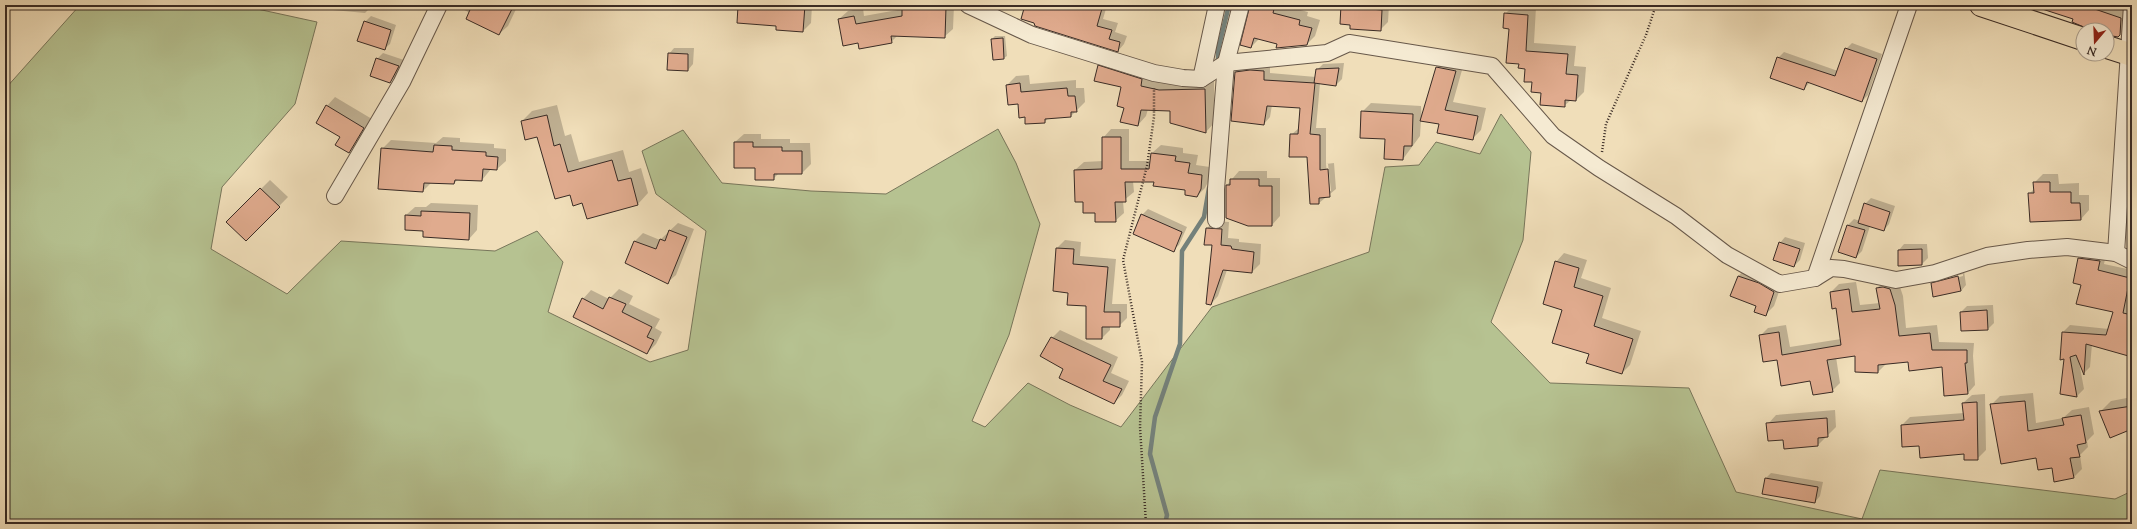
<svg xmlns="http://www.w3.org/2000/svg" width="2137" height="529" viewBox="0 0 2137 529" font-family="'Sorts Mill Goudy',serif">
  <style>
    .green { fill: #b6c291; stroke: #78765b }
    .shadow { fill: #0003; fill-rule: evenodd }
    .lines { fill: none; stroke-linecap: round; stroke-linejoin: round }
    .stream { stroke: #74817b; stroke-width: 4.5 }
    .building { fill: #e0ab8e; stroke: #392b25 }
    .minor-casing { stroke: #67584a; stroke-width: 18 }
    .highway-casing { stroke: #392b25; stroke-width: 24 }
    .path { stroke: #392b25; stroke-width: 2.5; stroke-dasharray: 1 2; stroke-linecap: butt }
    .minor { stroke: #f5ead2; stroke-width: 16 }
    .highway { stroke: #f0deb9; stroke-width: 22 }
  </style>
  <rect width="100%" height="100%" fill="#f0deb9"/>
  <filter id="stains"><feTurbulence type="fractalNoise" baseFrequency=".005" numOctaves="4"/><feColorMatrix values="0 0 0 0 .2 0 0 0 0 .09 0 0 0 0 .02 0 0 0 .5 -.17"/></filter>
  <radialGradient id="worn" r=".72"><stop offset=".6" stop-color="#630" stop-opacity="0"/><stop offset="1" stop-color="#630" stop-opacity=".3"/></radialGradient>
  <path class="green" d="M80 5H239L317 22 295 104 222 187 211 249 287 294 341 241 495 251 537 231 563 262 548 312 650 362 688 350 706 231 656 194 642 151 683 130 722 183 811 191 886 194 998 129 1016 163 1040 224 1009 335 972 421 985 427 1028 383 1070 405 1121 427 1212 307 1369 252 1385 167 1419 165 1436 142 1480 154 1501 114 1531 152 1523 240 1491 322 1550 383 1689 388 1736 492 1862 519 1880 470 2115 499 2132 491V524H5V89Z"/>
  <g class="shadow">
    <path d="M334 5H373L365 13 333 10Z"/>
    <path d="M458 5H518L508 26 499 34 470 13 457 6Z"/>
    <path d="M740 5H812L811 23 803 31 777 25 739 6Z"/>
    <path d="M903 5H954L953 29 944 37 898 35 891 42H859L839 19 848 11 863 8 864 16 903 9Z"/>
    <path d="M1026 5H1107L1103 19 1118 23 1115 32 1127 36 1124 44 1118 51Z"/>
    <path d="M1251 5H1282L1308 12 1307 16 1320 20 1315 36 1307 44H1278L1259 39 1251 47Z"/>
    <path d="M1342 5H1389L1388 22 1381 29Z"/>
    <path d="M2046 5H2113L2128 10 2125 28 2118 36 2107 34V30H2093Z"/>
    <path d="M1513 6 1536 7 1534 43 1576 46 1574 66 1586 67 1584 92 1576 100H1571L1564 106 1542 92 1533 82 1526 68 1520 63 1505 14Z"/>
    <path d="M371 16 396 25 390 44 384 49 365 22Z"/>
    <path d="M995 36H1005L1007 56 1004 58 992 39Z"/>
    <path d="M1852 43 1882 54 1868 95 1862 101 1810 82 1804 89 1778 58 1784 52 1838 71 1846 49Z"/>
    <path d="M674 48H694L693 64 688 70 669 54Z"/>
    <path d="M383 53 404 60 396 76 390 82 377 59Z"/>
    <path d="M1107 57 1168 82 1214 81V123L1206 132 1171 122 1170 110 1148 109 1146 116 1138 125 1125 107 1123 86 1099 66Z"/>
    <path d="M1445 58 1464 63 1453 102 1486 108 1481 130 1472 139 1440 123 1421 120 1420 136 1403 159 1362 112 1371 103 1421 106 1422 120 1437 67Z"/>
    <path d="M1344 63 1342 79 1336 85 1320 83 1316 128H1326V164L1334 163 1336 189 1319 203 1308 156 1291 135 1299 128 1301 107 1272 105 1270 117 1264 124 1236 72 1242 66 1270 65V73L1316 77 1317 70 1323 64ZM1326 164H1328L1331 191H1329Z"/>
    <path d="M1029 75 1030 84 1076 80V88H1084L1085 102 1071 116 1048 118 1045 122 1025 116 1007 85 1016 76Z"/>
    <path d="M335 97 372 119 357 144 349 152 327 106Z"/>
    <path d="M557 105 565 136 571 134 579 162 623 150 629 172 641 168 648 193 638 204 583 202 571 193 538 136 522 121 532 111Z"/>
    <path d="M1111 129H1129V161H1151L1152 153 1161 145 1183 148V153L1198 155 1196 165 1210 167 1209 180 1205 188 1197 196 1187 190 1155 181H1133L1134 192 1123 201 1124 213 1115 221 1096 212 1084 201H1076L1075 170 1084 162 1103 161V138Z"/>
    <path d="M744 134H761V139H790V143H810L811 164 802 173H779L773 179 756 167 735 142Z"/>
    <path d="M443 137 460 138V142L494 144V148L506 149V161L497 169H491L482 180 459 179 454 183H431L423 191 382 149 391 140 436 143Z"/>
    <path d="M1239 171H1267V178H1280V216L1272 225 1227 185Z"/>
    <path d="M2043 174H2058L2059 184 2079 183V195H2089V210L2081 219 2029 194 2035 188 2034 183Z"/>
    <path d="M270 180 288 197 246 240 228 222Z"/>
    <path d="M1871 198 1895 206 1889 224 1884 230 1870 226 1862 251 1856 257 1840 251 1848 225 1854 219 1860 221 1865 204Z"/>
    <path d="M431 203 478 205 477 230 469 239 424 230 406 215 415 207H426Z"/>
    <path d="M1148 209 1187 227 1179 245 1173 250 1142 215Z"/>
    <path d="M1215 221 1229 222 1228 238 1239 239V242L1261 244 1260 264 1252 272 1227 270 1218 296 1211 304 1213 245 1207 228Z"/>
    <path d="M678 223 694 229 676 275 668 282 626 263 635 241 643 233 660 240Z"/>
    <path d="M1785 237 1805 243 1800 260 1794 266 1780 243Z"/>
    <path d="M1065 240 1081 242 1080 256 1116 259 1112 304H1127V318L1119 326H1110V330L1102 338 1087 305 1069 292 1057 248Z"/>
    <path d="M1904 244H1927L1928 258 1922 264 1899 265V250Z"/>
    <path d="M2086 251 2106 254 2104 264 2132 270V292L2129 306 2132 307V356L2092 344 2090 367 2084 373 2079 362 2084 389 2077 396 2061 394 2065 358 2063 332 2070 325 2109 329 2114 312 2082 284 2079 258Z"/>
    <path d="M1564 253 1587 260 1581 278 1611 288 1602 318 1641 331 1630 365 1622 373 1590 353 1563 309 1556 262Z"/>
    <path d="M1747 268 1782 283 1774 306 1765 315 1738 276Z"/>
    <path d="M1964 271 1966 285 1961 291 1932 284 1938 278ZM1963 274V276L1937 283V281Z"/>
    <path d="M1885 281H1898L1903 296 1906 328 1937 325 1939 342 1974 343 1973 356 1975 385 1968 393 1943 366 1909 361 1886 364 1878 372 1856 355 1836 357 1840 383 1832 391 1778 359 1760 336 1768 328 1786 325 1790 347 1841 339 1837 307 1831 292 1839 284 1856 282 1860 305 1880 303 1877 288Z"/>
    <path d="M619 289 633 296 629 304 660 319 655 328 662 332 656 344 647 353 583 299 591 290 609 299Z"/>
    <path d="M1993 305 1994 323 1988 329 1961 312 1967 306Z"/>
    <path d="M1060 330 1118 357 1111 373 1129 381 1122 395 1114 403 1065 369 1052 338Z"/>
    <path d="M2033 393 2036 423 2063 418 2072 410 2089 407 2094 434 2087 441 2088 447 2080 455 2082 469 2074 477 2036 457 1991 405 2000 396Z"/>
    <path d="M1985 394 1986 450 1977 459 1965 453 1920 445 1902 425 1910 417 1964 413 1963 403 1972 395Z"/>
    <path d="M2132 397V428L2100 412 2111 401Z"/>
    <path d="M1835 410 1836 427 1818 445 1784 439 1768 424 1776 415Z"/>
    <path d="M1771 473 1823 482 1820 496 1815 502 1766 478Z"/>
  </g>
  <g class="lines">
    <g class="stream">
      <path d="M1218 63V50L1229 5"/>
      <path d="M1165 524 1167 515 1150 454 1155 417 1180 344 1182 251 1204 217 1209 188"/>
    </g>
  </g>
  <g class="building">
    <path d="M472 5H514L499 35 466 19Z"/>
    <path d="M743 5H805L803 32 776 30V26L737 23 738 6Z"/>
    <path d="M902 5 946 7 945 38 891 36 892 43 859 49 858 43 843 46 838 19 854 16 856 24 902 16Z"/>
    <path d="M1025 5H1103L1097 26 1112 30 1109 39 1120 42 1118 52 1035 26 1034 23 1021 19Z"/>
    <path d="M1250 5H1275L1273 13 1300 20 1299 25 1312 28 1307 45 1276 48 1277 44 1254 38 1251 48 1240 45Z"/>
    <path d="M1341 5H1370V9L1382 10 1381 31 1350 29V25L1340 24Z"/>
    <path d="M2037 5H2083L2121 18 2120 35 2118 37 2107 35V30H2091L2072 22 2073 19 2036 7Z"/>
    <path d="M1504 13 1528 15 1526 51 1568 54 1566 74 1578 75 1576 101 1565 100V107L1540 105 1541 93 1531 92 1532 82H1524L1525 69 1518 68 1519 64 1506 63 1509 29 1503 28Z"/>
    <path d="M364 21 391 30 385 50 357 41Z"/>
    <path d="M1003 38 1004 59 993 60 991 39Z"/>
    <path d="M1845 48 1877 59 1862 102 1807 82 1804 90 1770 78 1777 57 1835 76Z"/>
    <path d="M668 53 688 54V71L667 70Z"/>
    <path d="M376 58 399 66 390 83 370 76Z"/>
    <path d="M1098 65 1142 79 1141 86 1159 90 1205 89 1206 133 1170 123V111L1141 110 1138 126 1120 122 1124 108 1117 106 1121 87 1094 81Z"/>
    <path d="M1436 67 1456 71 1445 110 1478 116 1473 140 1437 133 1439 124 1420 121Z"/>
    <path d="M1339 68 1336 86 1314 83 1316 69Z"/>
    <path d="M1250 70 1264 71V80L1315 83 1310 134 1320 135V170L1328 169 1330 197 1319 198V204H1310L1307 157H1289L1290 134H1298L1300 108 1267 106 1264 125 1231 121 1235 72Z"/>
    <path d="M1020 83 1021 92 1067 88 1068 96H1075L1077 112H1071V117L1045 119V123L1025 124V117L1019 118 1018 104 1008 105 1006 85Z"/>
    <path d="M326 105 364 128 349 153 335 145 340 137 316 123Z"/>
    <path d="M1361 111 1413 114 1412 146H1404L1403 160 1384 159 1385 139 1360 138Z"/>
    <path d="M547 115 554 146 560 144 568 172 612 160 618 181 631 178 638 205 587 219 582 203 573 206 570 195 555 199 537 137 525 140 521 121Z"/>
    <path d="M1102 137H1121V169H1149L1151 153 1176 156 1175 161 1190 163 1188 173 1202 175 1201 189 1197 197 1185 195V190L1153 186 1154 182H1125L1126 202H1115L1116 222H1095V213H1083V202H1075L1074 170 1102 169Z"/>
    <path d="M734 142H753V147H782V151H802V174H774V180H755V168H734Z"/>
    <path d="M434 145 452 146V150L486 152V156L498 157 497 170 483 169 482 181 455 180 454 184 424 183 423 192 378 189 381 148 433 152Z"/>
    <path d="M1230 179H1259V186H1272V226H1248L1226 218V185H1230Z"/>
    <path d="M2033 182H2050V192H2071V203H2080L2081 220 2030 222 2028 193H2034Z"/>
    <path d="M260 188 280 207 246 241 226 222Z"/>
    <path d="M1864 203 1890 212 1884 231 1858 223Z"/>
    <path d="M421 211 470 213 469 240 423 237V231L405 230V215L421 216Z"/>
    <path d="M1141 214 1182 232 1174 252 1133 234Z"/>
    <path d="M1847 225 1865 230 1856 258 1838 252Z"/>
    <path d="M1206 228 1222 229 1221 245 1231 246 1232 249 1254 252 1252 273 1223 270 1211 305 1206 304 1212 245H1204Z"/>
    <path d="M669 230 687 237 668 284 625 263 634 241 656 249 660 239 665 241Z"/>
    <path d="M1779 242 1800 249 1794 267 1773 260Z"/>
    <path d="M1056 248 1074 249 1073 264 1108 267 1104 312H1120V327H1102V339H1086V306L1067 305 1068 293 1053 291Z"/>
    <path d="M1922 249V265L1898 266V250Z"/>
    <path d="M2078 258 2100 261 2098 270 2130 278 2123 313 2132 315V357L2086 344 2084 375 2076 355 2070 357 2077 397 2060 394 2064 359 2060 360 2062 332 2106 335 2113 312 2076 304 2081 285 2073 283Z"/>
    <path d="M1555 261 1579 268 1574 287 1603 296 1594 326 1633 339 1622 374 1586 363 1589 354 1552 343 1562 310 1543 304Z"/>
    <path d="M1738 276 1759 283 1774 292 1766 316 1754 312 1756 306 1730 296Z"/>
    <path d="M1958 276 1961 291 1933 297 1931 283Z"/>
    <path d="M1883 287 1890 289 1895 305 1899 336 1930 333 1932 350H1967V363H1965L1968 394 1944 396 1942 367 1909 371 1908 362 1878 365V373L1855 372V356L1827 360 1833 392 1813 395 1810 381 1781 386 1777 360 1763 362 1759 335 1779 332 1782 355 1841 345 1836 308 1832 309 1830 292 1849 289 1852 312 1880 309 1876 288Z"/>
    <path d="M609 297 626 304 622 312 652 327 647 337 654 340 647 354 573 317 582 298 603 309Z"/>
    <path d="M1987 310 1988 330 1961 331 1960 312Z"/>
    <path d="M1051 337 1111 365 1103 381 1122 389 1114 404 1059 378 1063 369 1040 356Z"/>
    <path d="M2025 401 2028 431 2064 425 2062 418 2081 415 2086 443 2077 445 2080 457 2070 458 2074 478 2054 482 2052 468 2038 470 2036 458 2001 464 1990 404Z"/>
    <path d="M1977 402 1978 460H1964V454L1920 458 1919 446 1902 447 1901 425 1964 420 1962 403Z"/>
    <path d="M2132 406V429L2110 438 2099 411Z"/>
    <path d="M1827 418 1828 437 1818 438V446L1784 449 1783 440 1768 441 1766 423Z"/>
    <path d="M1765 478 1818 487 1815 503 1762 494Z"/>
  </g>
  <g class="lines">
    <g class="minor-casing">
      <g id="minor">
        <path d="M968 5 1032 35 1154 73 1183 78 1201 79 1226 63 1327 53 1349 43 1492 66 1553 136 1599 168 1676 216 1727 255 1780 284 1815 278 1831 268 1844 269 1896 280 1935 273 1987 256 2028 250 2067 247 2116 253 2132 261"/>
        <path d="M1201 79 1217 5"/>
        <path d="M335 196 402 82 439 5"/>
        <path d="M1216 220V189L1226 63 1241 5"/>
        <path d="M2116 253 2132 5"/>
        <path d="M1815 278 1909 5"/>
      </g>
    </g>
    <g class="highway-casing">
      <g id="highway">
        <path d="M1981 5 2083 39"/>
        <path d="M2107 47 2132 55"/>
      </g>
    </g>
    <g class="path">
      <path d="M1602 152 1606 124 1646 35 1656 5"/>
      <path d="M1146 524 1140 427 1142 362 1123 260 1147 166 1154 117V88"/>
    </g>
    <use href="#minor" class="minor"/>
    <use href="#highway" class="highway"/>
  </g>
  <rect width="2137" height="529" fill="none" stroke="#f0deb9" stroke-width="20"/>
  <rect x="6" y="6" width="2125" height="517" fill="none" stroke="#392b25" stroke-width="2"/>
  <rect x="10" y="10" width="2117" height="509" fill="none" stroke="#392b25"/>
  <g transform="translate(2095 42) rotate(199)"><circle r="19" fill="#f5ead2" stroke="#aa9e8d"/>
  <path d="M0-3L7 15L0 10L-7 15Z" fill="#8f2418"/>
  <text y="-6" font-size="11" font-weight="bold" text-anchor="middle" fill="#392b25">N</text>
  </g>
  <rect width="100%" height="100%" filter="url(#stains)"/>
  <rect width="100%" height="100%" fill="url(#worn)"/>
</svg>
